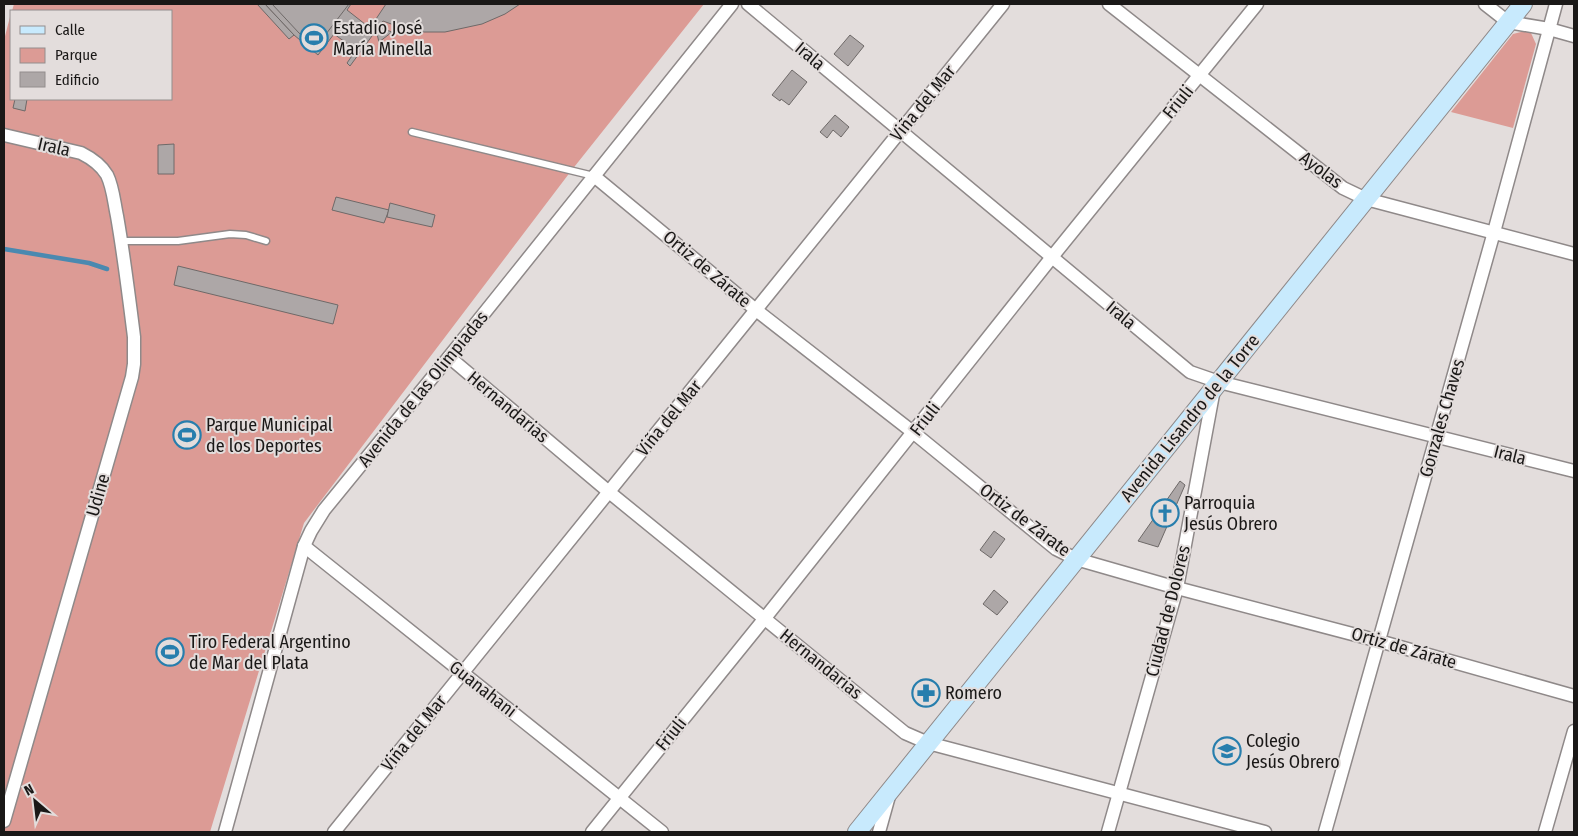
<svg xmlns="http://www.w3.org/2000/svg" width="1578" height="836" viewBox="0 0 1578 836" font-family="'Fira Sans Condensed',sans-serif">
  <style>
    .green { fill: #dc9b95 }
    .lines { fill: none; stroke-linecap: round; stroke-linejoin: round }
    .stream { stroke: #4a89b0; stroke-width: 4.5 }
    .building { fill: #ada7a7; stroke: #6e6968 }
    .lane-casing { stroke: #8f8989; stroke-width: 9 }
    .street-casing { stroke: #8f8989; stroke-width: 15 }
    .secondary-casing { stroke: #8f8989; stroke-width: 20 }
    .lane { stroke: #fff; stroke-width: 6 }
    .street { stroke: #fff; stroke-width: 12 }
    .secondary { stroke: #c8eafd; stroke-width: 18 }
    .labels { text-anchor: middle; stroke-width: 4; stroke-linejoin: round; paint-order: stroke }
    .poi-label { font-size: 18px; fill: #1a1817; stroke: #e3dddc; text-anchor: start }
    .street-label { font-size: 18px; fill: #1a1817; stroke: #e3dddc }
  </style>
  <rect width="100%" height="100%" fill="#e3dddc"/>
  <g class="green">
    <path d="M14 4H704L571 171 304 523 210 832H4V40L11 13V99H171V11H12Z"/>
    <path d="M1525 31 1531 33 1536 44 1513 128 1451 112 1513 34Z"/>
  </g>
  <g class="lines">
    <path class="stream" d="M4 249 89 263 107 269"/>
  </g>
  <g class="building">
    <path d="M257 4H265L294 35 289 39Z"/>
    <path d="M265 4H351L347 10 370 28 386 4H520L505 14 482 24 445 32H421L405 29 383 21 350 66 347 63 356 50 334 34 318 55 294 35Z"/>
    <path d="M272 4H349L316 47 299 33Z"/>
    <path d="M375 26 392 32 379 42Z"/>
    <path d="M850 35 864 46 848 66 834 54Z"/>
    <path d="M792 70 807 82 789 105 781 99 780 101 772 95Z"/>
    <path d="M15 99H27L25 111 13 108Z"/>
    <path d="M835 115 849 127 841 137 833 130 827 138 820 132Z"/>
    <path d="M174 144V174H158V145Z"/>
    <path d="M336 197 389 210 384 223 332 210Z"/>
    <path d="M390 203 435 215 432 227 387 217Z"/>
    <path d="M178 266 338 305 333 324 174 285Z"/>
    <path d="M1180 481 1185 485 1158 547 1138 541Z"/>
    <path d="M994 531 1005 539 991 558 980 550Z"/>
    <path d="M994 590 1008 602 997 615 983 604Z"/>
  </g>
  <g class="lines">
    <g class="lane-casing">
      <g id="lane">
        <path d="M412 132 594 176"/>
        <path d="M122 241H178L230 234 246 235 266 241"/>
      </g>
    </g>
    <g class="street-casing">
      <g id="street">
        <path d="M748 4 1190 372 1219 382 1574 471"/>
        <path d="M1109 4 1343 188 1366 199 1574 254"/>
        <path d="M1485 4 1508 22 1549 29 1574 36"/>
        <path d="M4 135 81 153C91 158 101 165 107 175 113 187 114 202 117 216 124 256 129 297 134 337V364L132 377 4 821"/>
        <path d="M594 176 756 310 914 433 1056 549 1076 559 1177 588 1379 641 1574 696"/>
        <path d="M449 357 609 492 905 733 928 743 1265 832"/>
        <path d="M304 546 662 832"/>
        <path d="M225 832 304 546 311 531 324 510 449 357 732 4"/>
        <path d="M334 832 1003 4"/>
        <path d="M592 832 765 618 1052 257 1257 4"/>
        <path d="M879 832 889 796"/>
        <path d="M1108 832 1177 588 1214 389"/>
        <path d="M1325 832 1494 232 1556 4"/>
        <path d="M1545 832 1574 731"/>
      </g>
    </g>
    <g class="secondary-casing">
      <path id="secondary" d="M857 832 1523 4"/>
    </g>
    <use href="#lane" class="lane"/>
    <use href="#street" class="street"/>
    <use href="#secondary" class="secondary"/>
  </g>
  <defs>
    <g id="stadium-ring" transform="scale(1.4375)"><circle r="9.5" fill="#e3dddc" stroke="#277ead" stroke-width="1.5"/><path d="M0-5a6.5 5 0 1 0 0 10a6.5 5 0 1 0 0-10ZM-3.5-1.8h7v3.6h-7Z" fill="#277ead"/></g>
    <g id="church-ring" transform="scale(1.4375)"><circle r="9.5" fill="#e3dddc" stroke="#277ead" stroke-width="1.5"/><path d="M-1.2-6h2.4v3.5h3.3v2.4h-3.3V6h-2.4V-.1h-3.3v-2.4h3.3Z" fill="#277ead"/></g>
    <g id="pharmacy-ring" transform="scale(1.4375)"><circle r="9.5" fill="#e3dddc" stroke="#277ead" stroke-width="1.5"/><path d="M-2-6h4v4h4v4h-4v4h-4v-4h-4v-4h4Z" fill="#277ead"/></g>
    <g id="school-ring" transform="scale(1.4375)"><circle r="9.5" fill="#e3dddc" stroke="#277ead" stroke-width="1.5"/><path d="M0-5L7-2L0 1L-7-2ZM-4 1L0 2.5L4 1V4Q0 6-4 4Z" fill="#277ead"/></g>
  </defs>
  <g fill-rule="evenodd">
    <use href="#stadium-ring" x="314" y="38"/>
    <use href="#stadium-ring" x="187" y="435"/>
    <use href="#church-ring" x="1165" y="513"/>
    <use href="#stadium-ring" x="170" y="652"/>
    <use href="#pharmacy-ring" x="926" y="693"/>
    <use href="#school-ring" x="1227" y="751"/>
  </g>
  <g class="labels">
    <g class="poi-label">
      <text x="333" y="34">Estadio José<tspan x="333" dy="21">María Minella</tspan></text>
      <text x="206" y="431">Parque Municipal<tspan x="206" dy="21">de los Deportes</tspan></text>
      <text x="1184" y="509">Parroquia<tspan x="1184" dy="21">Jesús Obrero</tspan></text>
      <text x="189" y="648">Tiro Federal Argentino<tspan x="189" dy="21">de Mar del Plata</tspan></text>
      <text x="945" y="699">Romero</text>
      <text x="1246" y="747">Colegio<tspan x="1246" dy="21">Jesús Obrero</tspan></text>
    </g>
    <g class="street-label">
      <text transform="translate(810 56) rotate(40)" y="6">Irala</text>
      <text transform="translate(1178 102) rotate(-51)" y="6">Friuli</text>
      <text transform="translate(923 103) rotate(-51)" y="6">Viña del Mar</text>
      <text transform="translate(54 147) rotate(13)" y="6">Irala</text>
      <text transform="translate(1321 170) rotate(37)" y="6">Ayolas</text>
      <text transform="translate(707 269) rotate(40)" y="6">Ortiz de Zárate</text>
      <text transform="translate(1121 315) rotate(40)" y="6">Irala</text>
      <text transform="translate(423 389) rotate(-51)" y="6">Avenida de las Olimpiadas</text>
      <text transform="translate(508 407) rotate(40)" y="6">Hernandarias</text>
      <text transform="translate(669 418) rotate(-51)" y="6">Viña del Mar</text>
      <text transform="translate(1190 418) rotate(-51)" y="6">Avenida Lisandro de la Torre</text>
      <text transform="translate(1442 418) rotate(-74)" y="6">Gonzales Chaves</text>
      <text transform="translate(925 419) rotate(-52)" y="6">Friuli</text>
      <text transform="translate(1510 455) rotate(14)" y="6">Irala</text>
      <text transform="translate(98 495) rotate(-74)" y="6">Udine</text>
      <text transform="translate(1025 520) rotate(37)" y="6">Ortiz de Zárate</text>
      <text transform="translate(1168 611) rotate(-76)" y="6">Ciudad de Dolores</text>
      <text transform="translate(1404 648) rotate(16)" y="6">Ortiz de Zárate</text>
      <text transform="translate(821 664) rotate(39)" y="6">Hernandarias</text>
      <text transform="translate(483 689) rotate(38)" y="6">Guanahani</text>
      <text transform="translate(414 733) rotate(-51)" y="6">Viña del Mar</text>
      <text transform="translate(671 734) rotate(-51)" y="6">Friuli</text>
    </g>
  </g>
  <rect width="1578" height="836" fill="none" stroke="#1a1817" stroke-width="10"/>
  <rect x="10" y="10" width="162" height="90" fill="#e3dddc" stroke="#938e8d"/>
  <rect x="20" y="26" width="25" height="8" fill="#c8eafd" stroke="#938e8d"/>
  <text x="55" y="35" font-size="15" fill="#1a1817">Calle</text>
  <rect x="20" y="48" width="25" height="15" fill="#dc9b95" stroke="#938e8d"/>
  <text x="55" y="60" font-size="15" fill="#1a1817">Parque</text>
  <rect x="20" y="72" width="25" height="15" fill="#ada7a7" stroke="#938e8d"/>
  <text x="55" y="85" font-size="15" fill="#1a1817">Edificio</text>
  <g transform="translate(35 801) rotate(332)" stroke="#e3dddc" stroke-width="4" paint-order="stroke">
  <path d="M0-4L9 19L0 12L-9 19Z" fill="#1a1817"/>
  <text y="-8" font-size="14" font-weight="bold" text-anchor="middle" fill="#1a1817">N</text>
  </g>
</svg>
